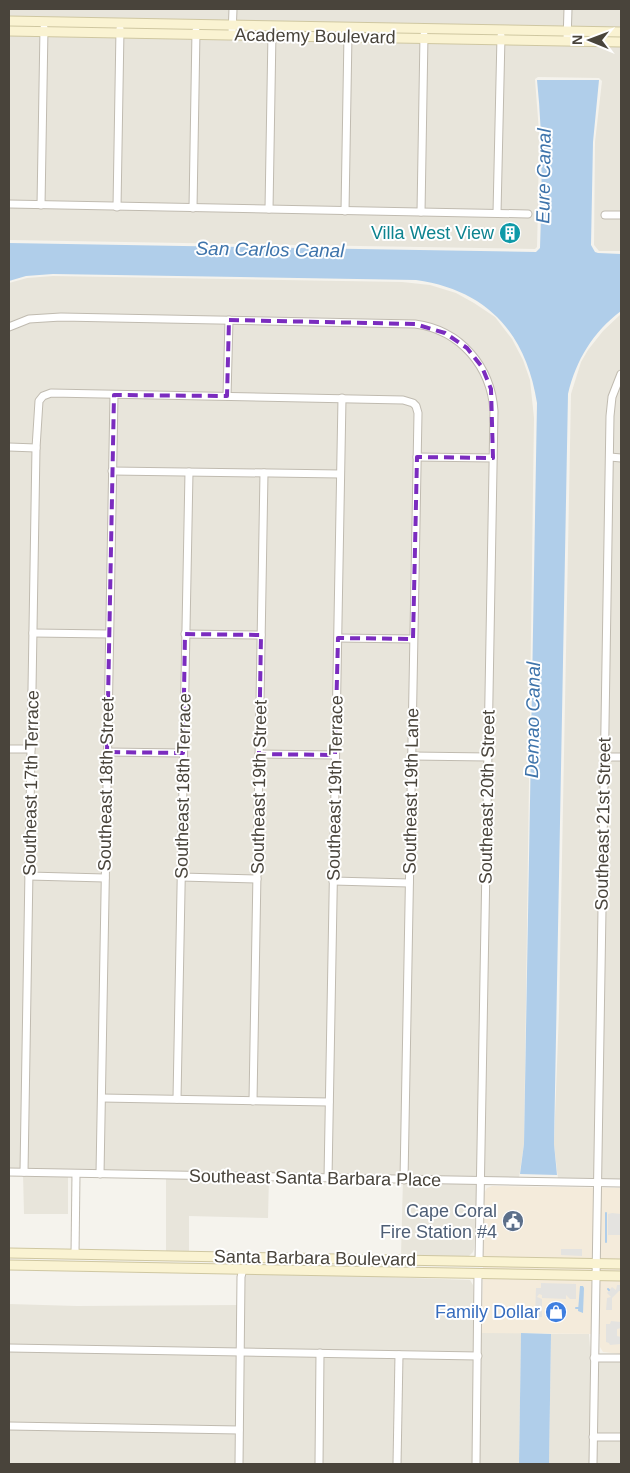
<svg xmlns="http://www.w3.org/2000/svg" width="630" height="1473" viewBox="0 0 630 1473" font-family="Helvetica,sans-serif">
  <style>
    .residential { fill: #e8e5db }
    .commercial { fill: #f4ebdb }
    .parking { fill: #e4e3e0 }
    .water { fill: #b0ceea }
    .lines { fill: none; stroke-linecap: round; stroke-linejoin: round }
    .stream { stroke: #b0ceea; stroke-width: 2 }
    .street-casing { stroke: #c0bbb0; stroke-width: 9 }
    .secondary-casing { stroke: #cfc7a1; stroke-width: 11 }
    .street { stroke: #fff; stroke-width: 7 }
    .secondary { stroke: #faf3d2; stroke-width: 9 }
    .marked { fill: none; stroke: #7b2cbf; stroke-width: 4; stroke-dasharray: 10 6; stroke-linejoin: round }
    .labels { text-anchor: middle; stroke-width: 4; stroke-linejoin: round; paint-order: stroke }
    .street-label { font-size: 18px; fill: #49443b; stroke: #fff }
    .culture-label { font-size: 18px; fill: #0d838f; stroke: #fff; text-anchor: end }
    .service-label { font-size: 18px; fill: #4e5e75; stroke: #fff; text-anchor: end }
    .shop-label { font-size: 18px; fill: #366cbe; stroke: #fff; text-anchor: end }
    .water-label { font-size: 19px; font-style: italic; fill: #3e74ab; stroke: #fff }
  </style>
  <rect width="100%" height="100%" fill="#f5f3ed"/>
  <g class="residential">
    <path d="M9 9H621V29L9 18Z"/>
    <path d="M9 24 621 35V39L9 28Z"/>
    <path d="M9 34 621 45V251H599L594 245 595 142 602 81 599 78 538 77 535 79 539 132 538 208 537 247 535 249 9 240Z"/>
    <path d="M53 276 402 282 430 285 456 293 474 303 495 317 512 339 523 360 530 380 534 418 524 1144 519 1178H478L474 1249 473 1252 469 1256H401L403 1178 269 1176 268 1218 189 1216V1252H166V1173H68V1214H24L23 1173 9 1172V283L27 278Z"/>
    <path d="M621 314V1181L558 1179 554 1144 559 1011 571 394 581 362 588 350 603 331Z"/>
    <path d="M240 1272 470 1280 473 1285 475 1332 521 1333 519 1464H9V1304L77 1306 237 1305Z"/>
    <path d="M551 1334H589L591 1361H621V1464H549Z"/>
  </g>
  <path class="commercial" d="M492 1186 621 1188V1354L603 1352 600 1347V1334L482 1333 484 1193 487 1188Z"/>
  <g class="parking">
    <path d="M612 1213 621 1214V1235H608V1214Z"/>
    <path d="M561 1249H582V1256L561 1255Z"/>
    <path d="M541 1283 576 1284V1299H570L566 1295V1299L542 1298V1295L539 1294 537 1297 542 1299V1317H535L536 1288H541Z"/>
    <path d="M617 1285H621V1291H619L612 1298V1310H606L607 1298 611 1297 607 1293 612 1287 616 1290Z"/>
    <path d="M611 1321 621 1322V1328L617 1329V1336L621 1337V1344L610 1345 609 1343 606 1342V1324H610Z"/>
  </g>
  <g class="water">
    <path d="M537 80H599L593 142 591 245 595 252 598 253 621 254V311C593 332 576 360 568 394L554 1144 557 1175 520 1174 524 1144 537 403C526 333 487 290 416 280L53 274 26 276 9 281V243L536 252 540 248C542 191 543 136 537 80Z"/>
    <path d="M580 1286H583L584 1288 583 1313 578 1311Z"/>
    <path d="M521 1333 551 1334 549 1464H519Z"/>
  </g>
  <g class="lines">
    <g class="stream">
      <path d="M606 1213V1242"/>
      <path d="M608 1289 609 1290"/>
      <path d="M576 1308H579"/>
    </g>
    <g class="street-casing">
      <g id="street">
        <path d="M232 35 233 9"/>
        <path d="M567 41 568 9"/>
        <path d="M9 204 528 214"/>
        <path d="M41 205 44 28"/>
        <path d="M117 207 120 29"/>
        <path d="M193 208 196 31"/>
        <path d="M269 209 272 32"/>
        <path d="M345 211 348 34"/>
        <path d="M421 212 424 35"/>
        <path d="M497 213 501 36"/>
        <path d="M605 215H621"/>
        <path d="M9 327 29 319 61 317 415 324C461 330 491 367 494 411L479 1261"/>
        <path d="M227 396 229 320"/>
        <path d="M9 447 36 448"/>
        <path d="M417 457 493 458"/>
        <path d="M610 457 621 458"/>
        <path d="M112 471 340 474"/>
        <path d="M33 633 109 634"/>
        <path d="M185 634 261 635"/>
        <path d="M338 638 413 639"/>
        <path d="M9 749H31"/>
        <path d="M107 752 183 753"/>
        <path d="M259 754 335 755"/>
        <path d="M412 756 488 757"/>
        <path d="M605 757H621"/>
        <path d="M29 876 105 878"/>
        <path d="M181 877 257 879"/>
        <path d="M333 881 409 883"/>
        <path d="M102 1098 329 1102"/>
        <path d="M177 1099 189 472"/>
        <path d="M253 1101 264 473"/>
        <path d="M9 1172 621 1183"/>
        <path d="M24 1172 36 448 39 401 43 396 51 393 403 400 413 403 416 406 418 413 404 1180"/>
        <path d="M100 1174 114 395"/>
        <path d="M328 1178 342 398"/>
        <path d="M75 1254 76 1174"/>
        <path d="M9 1348 478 1356"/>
        <path d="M594 1358H621"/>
        <path d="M9 1426 239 1430"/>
        <path d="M593 1437H621"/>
        <path d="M239 1464 241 1277 243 1269"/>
        <path d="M319 1464 320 1353"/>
        <path d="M397 1464 399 1355"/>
        <path d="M476 1464 478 1273"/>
        <path d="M593 1464 610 416 612 397 621 374"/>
      </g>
    </g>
    <g class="secondary-casing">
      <g id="secondary">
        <path d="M9 21 621 32"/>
        <path d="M9 31 621 42"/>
        <path d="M9 1253 621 1264"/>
        <path d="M9 1265 621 1276"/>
      </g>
    </g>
    <use href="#street" class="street"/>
    <use href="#secondary" class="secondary"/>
  </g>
  <path class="marked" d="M229 320 415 324 445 333 467 348 482 367 491 389 493 458 417 457 413 639 338 638 335 755 259 754 261 635 185 634 183 753 107 752 114 395 227 396Z"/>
  <defs>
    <g id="building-disc" transform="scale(1.125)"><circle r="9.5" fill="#0f9aa8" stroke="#fff"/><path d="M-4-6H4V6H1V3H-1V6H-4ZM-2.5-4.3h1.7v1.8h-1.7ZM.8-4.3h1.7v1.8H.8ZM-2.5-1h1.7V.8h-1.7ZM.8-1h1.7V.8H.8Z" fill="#fff"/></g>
    <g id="civic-disc" transform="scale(1.125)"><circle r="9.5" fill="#5c6f8a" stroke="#fff"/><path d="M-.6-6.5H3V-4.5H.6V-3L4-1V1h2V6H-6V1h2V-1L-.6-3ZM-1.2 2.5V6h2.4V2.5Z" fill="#fff"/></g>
    <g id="shop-disc" transform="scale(1.125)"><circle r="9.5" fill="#3f7fe0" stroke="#fff"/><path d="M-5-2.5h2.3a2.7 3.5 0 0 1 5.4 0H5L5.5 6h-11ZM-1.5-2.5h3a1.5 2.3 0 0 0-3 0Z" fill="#fff"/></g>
  </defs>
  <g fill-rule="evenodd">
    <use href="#building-disc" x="510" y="233"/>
    <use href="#civic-disc" x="513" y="1221"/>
    <use href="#shop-disc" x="556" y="1312"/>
  </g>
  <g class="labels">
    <g class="street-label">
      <text transform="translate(315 36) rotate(1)" y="6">Academy Boulevard</text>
      <text transform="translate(31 783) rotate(-89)" y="6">Southeast 17th Terrace</text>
      <text transform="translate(106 784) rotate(-89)" y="6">Southeast 18th Street</text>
      <text transform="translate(183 786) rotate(-89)" y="6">Southeast 18th Terrace</text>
      <text transform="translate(259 787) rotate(-89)" y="6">Southeast 19th Street</text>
      <text transform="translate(335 788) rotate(-89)" y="6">Southeast 19th Terrace</text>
      <text transform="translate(411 791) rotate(-89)" y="6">Southeast 19th Lane</text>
      <text transform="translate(487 797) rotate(-89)" y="6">Southeast 20th Street</text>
      <text transform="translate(603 824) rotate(-89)" y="6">Southeast 21st Street</text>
      <text transform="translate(315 1178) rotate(1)" y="6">Southeast Santa Barbara Place</text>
      <text transform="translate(315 1258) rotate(1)" y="6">Santa Barbara Boulevard</text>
    </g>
    <g class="culture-label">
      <text x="494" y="239">Villa West View</text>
    </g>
    <g class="service-label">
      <text x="497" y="1217">Cape Coral<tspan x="497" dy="21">Fire Station #4</tspan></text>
    </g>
    <g class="shop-label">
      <text x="540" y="1318">Family Dollar</text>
    </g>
    <g class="water-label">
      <text transform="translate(543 176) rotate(-89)" y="7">Eure Canal</text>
      <text transform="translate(270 249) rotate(1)" y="7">San Carlos Canal</text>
      <text transform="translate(532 720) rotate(-89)" y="7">Demao Canal</text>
    </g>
  </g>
  <rect width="630" height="1473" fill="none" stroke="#49443b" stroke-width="20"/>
  <g transform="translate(590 40) rotate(271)" stroke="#ffffff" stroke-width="4" paint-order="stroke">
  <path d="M0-4L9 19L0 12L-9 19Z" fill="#49443b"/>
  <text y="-8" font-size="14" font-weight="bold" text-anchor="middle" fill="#49443b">N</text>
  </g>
</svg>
